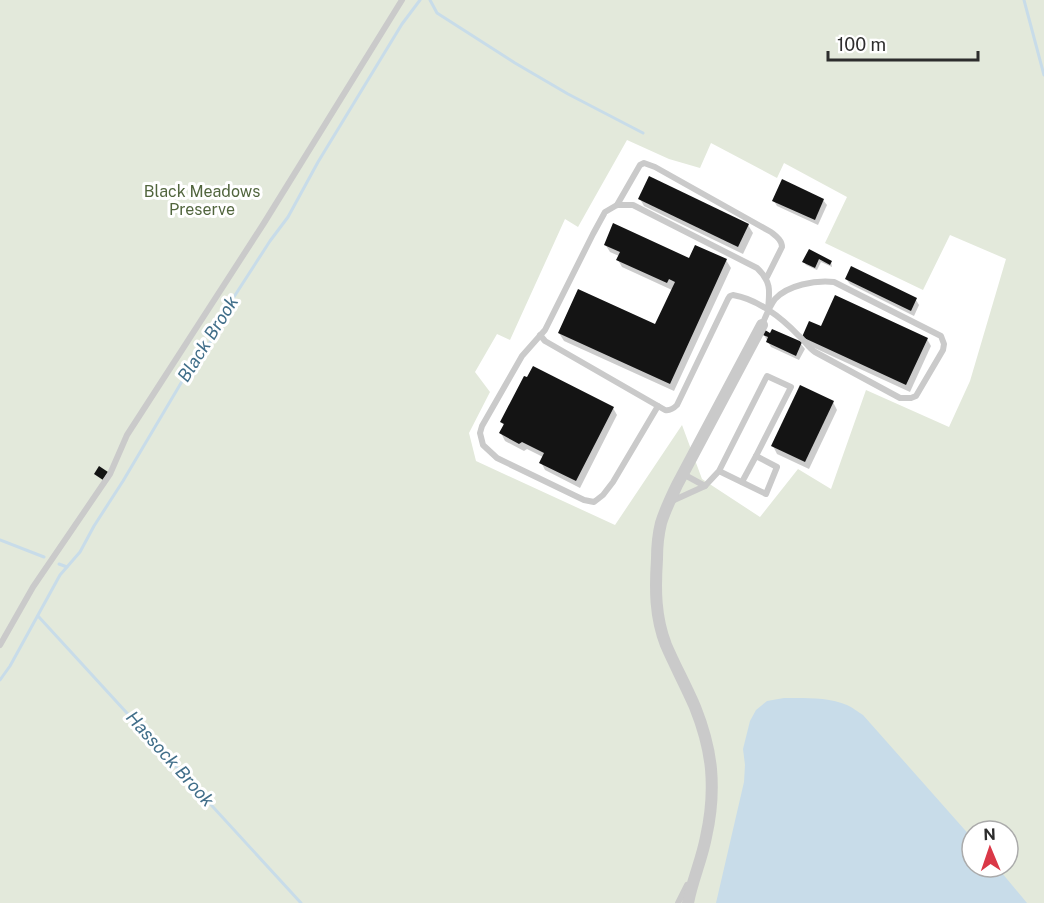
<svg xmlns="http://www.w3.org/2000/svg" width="1044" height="903" viewBox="0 0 1044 903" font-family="'Public Sans',sans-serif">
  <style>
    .green { fill: #e3e9db; fill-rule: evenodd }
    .water { fill: #c8dce9 }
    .shadow { fill: #0003 }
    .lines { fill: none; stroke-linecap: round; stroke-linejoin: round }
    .stream { stroke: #c8dce9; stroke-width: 3 }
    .building { fill: #141414 }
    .service { stroke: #cacaca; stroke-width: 6 }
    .minor { stroke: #cacaca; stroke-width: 12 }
    .labels { text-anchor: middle; stroke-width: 6; stroke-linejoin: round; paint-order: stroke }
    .park-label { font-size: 16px; fill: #51653d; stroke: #fff }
    .water-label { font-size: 18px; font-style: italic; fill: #406e89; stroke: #fff }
  </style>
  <rect width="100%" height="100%" fill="#fff"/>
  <path class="green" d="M0 0H1044V903H0ZM627 140 669 159 700 168 711 143 777 178 784 163 847 197 825 243 923 290 950 235 1006 259 970 381 949 427 866 390 831 489 798 469 760 517 702 479 682 425 615 525 476 461 469 433 490 392 475 372 497 334 510 340 565 219 578 227ZM972 831H1008V867H972Z"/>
  <path class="water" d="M784 698C803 698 829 697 847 705 852 707 858 712 863 715L972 838V867H997L1027 903H716L744 782 745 765 743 749 750 721 756 710 767 701Z"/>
  <g class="shadow">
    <path d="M640 199 748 225 753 233 743 254 644 206Z"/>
    <path d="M823 200 827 205 818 225 777 206 774 201Z"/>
    <path d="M605 244 690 260H726L731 268 674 391 564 341 559 333 656 326 672 290 622 267 618 260 619 256 610 252Z"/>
    <path d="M809 251 831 262 832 266V267L821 262 817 270 806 265 804 262Z"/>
    <path d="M846 279 916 300 919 305 914 316 850 284Z"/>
    <path d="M821 328 927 339 931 346 910 392 808 345 804 337Z"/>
    <path d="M773 331 801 344 805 349 799 360 771 347 764 335H771Z"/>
    <path d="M833 402 837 410 809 469 777 454 773 446Z"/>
    <path d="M613 408 617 415 580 488 545 470 541 462 543 457 527 449 524 451 505 441 501 433 504 427 502 422Z"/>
  </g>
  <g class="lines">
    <g class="stream">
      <path d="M430 0 437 13 515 63 568 94 643 133"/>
      <path d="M1024 0 1044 75"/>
      <path d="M0 540 44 557"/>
      <path d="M59 564 67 567"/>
      <path d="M38 616 301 903"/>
      <path d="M0 680 10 666 60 575 80 552 94 526 123 481 184 378 211 341 230 303 270 241 288 217 318 162 402 24 420 0"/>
    </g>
  </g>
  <g class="building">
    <path d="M649 176 749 224 738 247 638 199Z"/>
    <path d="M782 179 824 199 815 220 772 201Z"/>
    <path d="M613 223 689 258 695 245 727 259 670 384 558 333 578 289 655 324 675 282 669 279 667 283 616 260 620 252 604 245Z"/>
    <path d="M809 249 832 261 830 265 819 259 815 268 802 262Z"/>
    <path d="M851 266 917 298 911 311 845 279Z"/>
    <path d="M835 295 928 338 906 385 802 337 809 321 821 326Z"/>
    <path d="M772 329 802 342 796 356 766 342 768 337 763 335 765 330 770 333Z"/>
    <path d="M533 366 614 407 576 481 539 463 544 453 522 442 519 444 499 433 504 424 500 422 524 376 527 377Z"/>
    <path d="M800 385 834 401 805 462 771 446Z"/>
    <path d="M99 466 108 472 103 480 94 474Z"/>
  </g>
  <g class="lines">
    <g class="service">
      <path d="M617 205 640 165 644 163 655 167 771 232C776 236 782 240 782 247L767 277"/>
      <path d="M540 335 545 341 665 410C670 411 673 409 677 405L728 299 730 296 733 295C757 299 781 317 798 335 804 340 808 347 815 352L900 398H911L916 396 943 350 944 344 941 336 834 282C815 280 788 285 775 299 769 307 766 316 762 325"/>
      <path d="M658 406 613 482 603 495 594 502 584 500 497 458 483 445 480 433 482 426 522 356 545 330 593 234 605 212 617 205H633L757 268C771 281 770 290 768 309"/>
      <path d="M742 482 756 456"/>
      <path d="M705 486 719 471 767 376 791 387 756 456 777 467 766 494 719 471"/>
      <path d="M672 501 705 486 683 474"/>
      <path d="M0 645 33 587 110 474 127 435 264 223 402 0"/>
      <path d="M678 903 687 885"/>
    </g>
    <path class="minor" d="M688 903C692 881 702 859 706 837 711 815 713 792 711 769 709 748 703 727 695 707 686 686 675 666 666 645 655 617 655 589 657 559 657 547 658 535 661 523 665 510 671 498 677 485L762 325"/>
  </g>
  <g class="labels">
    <g class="park-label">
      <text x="202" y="197">Black Meadows<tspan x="202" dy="18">Preserve</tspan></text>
    </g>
    <g class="water-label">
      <text transform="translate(208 339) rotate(-58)" y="6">Black Brook</text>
      <text transform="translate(170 759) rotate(48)" y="6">Hassock Brook</text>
    </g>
  </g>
  <g transform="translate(990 849) rotate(358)"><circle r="28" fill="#ffffff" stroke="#ababab" stroke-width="1.5"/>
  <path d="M0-4.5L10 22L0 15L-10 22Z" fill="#da3847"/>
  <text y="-9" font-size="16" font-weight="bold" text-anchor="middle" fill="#2d2d2d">N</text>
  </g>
  <path d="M828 51v9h150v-9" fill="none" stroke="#2d2d2d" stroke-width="3"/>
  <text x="837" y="51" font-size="18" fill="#2d2d2d" stroke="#ffffff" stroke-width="4.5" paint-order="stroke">100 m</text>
</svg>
